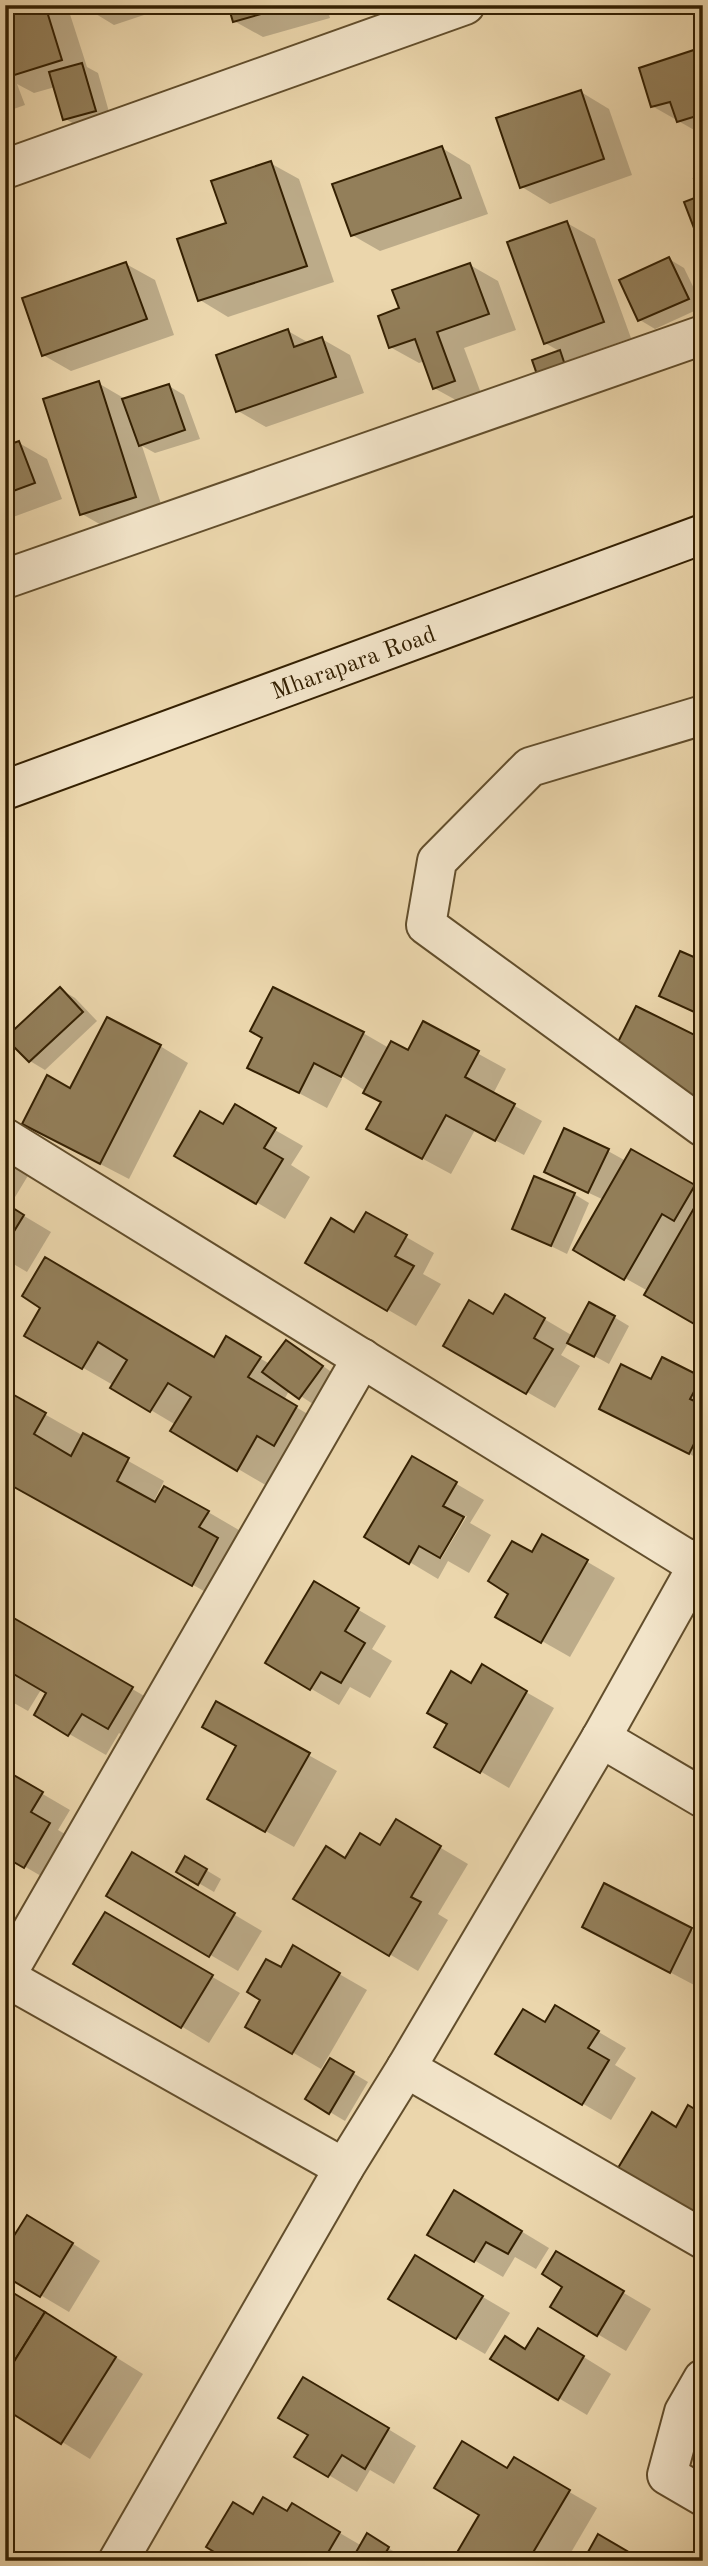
<svg xmlns="http://www.w3.org/2000/svg" width="708" height="2566" viewBox="0 0 708 2566" font-family="'Old Standard TT',serif">
  <style>
    .shadow { fill: #0003; fill-rule: evenodd }
    .building { fill: #937f5a; stroke: #342002; stroke-width: 2 }
    .lines { fill: none; stroke-linecap: round; stroke-linejoin: round }
    .street-casing { stroke: #624e2c; stroke-width: 42 }
    .secondary-casing { stroke: #342002; stroke-width: 42 }
    .street { stroke: #f2e4c9; stroke-width: 38 }
    .secondary { stroke: #f2e4c9; stroke-width: 38 }
    .labels { text-anchor: middle; stroke-width: 7; stroke-linejoin: round; paint-order: stroke }
    .street-label { font-size: 24px; fill: #342002; stroke: #f2e4c9 }
  </style>
  <rect width="100%" height="100%" fill="#ebd6ac"/>
  <filter id="stains"><feTurbulence type="fractalNoise" baseFrequency=".00286" numOctaves="4"/><feColorMatrix values="0 0 0 0 .2 0 0 0 0 .09 0 0 0 0 .02 0 0 0 .5 -.17"/></filter>
  <radialGradient id="worn" r=".72"><stop offset=".6" stop-color="#630" stop-opacity="0"/><stop offset="1" stop-color="#630" stop-opacity=".3"/></radialGradient>
  <g class="shadow">
    <path d="M5 5H67L87 67 98 73 111 119 79 127 64 118 55 87 34 93 17 84 25 105 5 112Z"/>
    <path d="M85 5H174L114 25 86 8Z"/>
    <path d="M230 5H326L330 18 263 37 234 21Z"/>
    <path d="M703 49V135L652 106Z"/>
    <path d="M581 92 609 109 632 175 550 204 522 187Z"/>
    <path d="M442 148 470 165 488 214 380 251 352 235Z"/>
    <path d="M270 163 299 179 334 282 228 317 200 300 228 224Z"/>
    <path d="M567 223 595 239 631 338 572 359 575 361 557 390 535 361 561 352 545 343Z"/>
    <path d="M669 259 684 268 703 307 655 329 640 320Z"/>
    <path d="M126 264 155 280 174 335 71 371 43 355Z"/>
    <path d="M470 265 498 281 516 330 464 348 482 396 463 404 434 388 425 361 419 363 390 347 401 309Z"/>
    <path d="M288 331 309 343 322 339 350 355 364 393 266 427 238 411Z"/>
    <path d="M5 355 11 371 5 372Z"/>
    <path d="M98 383 127 400 169 386 184 395 200 439 155 453 142 446 164 513 110 530 82 514Z"/>
    <path d="M19 443 47 459 62 499 5 520V448Z"/>
    <path d="M703 963V1018L661 995Z"/>
    <path d="M60 989 75 998 97 1021 45 1070 30 1061Z"/>
    <path d="M424 1024 506 1069 493 1094 542 1121 524 1155 475 1130 451 1174 397 1145 383 1102 334 1071 333 1074 342 1079 327 1108 250 1067 363 1033 389 1048 409 1053Z"/>
    <path d="M160 1046 188 1063 129 1179 52 1139 71 1090Z"/>
    <path d="M235 1107 303 1146 291 1165 310 1177 285 1219 176 1155 224 1126Z"/>
    <path d="M608 1151 626 1161 632 1151 703 1191V1327L648 1291 575 1250 604 1200 561 1180Z"/>
    <path d="M5 1160 29 1174 9 1207 51 1232 27 1272 5 1259Z"/>
    <path d="M574 1194 589 1203 567 1254 514 1228Z"/>
    <path d="M366 1214 434 1253 423 1274 441 1284 416 1326 307 1263 355 1234Z"/>
    <path d="M505 1296 573 1336 614 1317 629 1326 609 1364 569 1342 561 1355 580 1366 555 1408 446 1346 494 1316Z"/>
    <path d="M43 1308 214 1359 226 1339 270 1364 302 1351 337 1376 316 1406 290 1389 284 1400 333 1429 274 1490 172 1430 176 1425 112 1387 113 1385 26 1335Z"/>
    <path d="M662 1359 703 1380V1461L601 1408 652 1381Z"/>
    <path d="M5 1392 164 1481 153 1503 208 1512 244 1533 229 1605 5 1480Z"/>
    <path d="M412 1458 484 1500 470 1523 491 1535 469 1573 448 1561 438 1579 366 1536ZM463 1516H467L441 1559 438 1557Z"/>
    <path d="M543 1536 615 1578 570 1657 498 1616Z"/>
    <path d="M314 1584 386 1626 372 1649 392 1661 370 1698 350 1687 339 1705 267 1663Z"/>
    <path d="M5 1614 168 1710 145 1748 119 1733 106 1755 36 1715 49 1692 42 1688 28 1711 5 1698Z"/>
    <path d="M482 1667 554 1708 509 1788 437 1746Z"/>
    <path d="M217 1704 337 1771 294 1847 209 1799 238 1746Z"/>
    <path d="M5 1772 70 1810 58 1830 77 1841 53 1883 5 1855Z"/>
    <path d="M397 1822 468 1864 438 1914 448 1920 418 1971 296 1899 345 1859 381 1847Z"/>
    <path d="M186 1858 221 1879 214 1892 178 1871Z"/>
    <path d="M161 1871 262 1931 238 1971 109 1896Z"/>
    <path d="M605 1885 703 1936V1979L698 1987 584 1927Z"/>
    <path d="M106 1915 240 1993 209 2043 181 2026Z"/>
    <path d="M294 1948 367 1990 321 2069 248 2026Z"/>
    <path d="M556 2007 626 2048 615 2065 636 2078 611 2120 497 2054 546 2024Z"/>
    <path d="M5 2045 15 2050 5 2067Z"/>
    <path d="M331 2060 368 2082 345 2121 308 2099Z"/>
    <path d="M483 2208 549 2248 536 2269 515 2257 503 2277 429 2234Z"/>
    <path d="M56 2233 100 2261 69 2312 5 2274Z"/>
    <path d="M556 2253 651 2309 626 2351 552 2307 564 2286Z"/>
    <path d="M415 2257 510 2313 485 2354 391 2299Z"/>
    <path d="M80 2335 143 2374 90 2459 5 2407Z"/>
    <path d="M566 2346 611 2374 587 2415 493 2359 527 2351Z"/>
    <path d="M332 2395 416 2446 394 2484 370 2470 357 2492 297 2456Z"/>
    <path d="M514 2460 597 2508 566 2561H454Z"/>
    <path d="M288 2513 321 2522 362 2546 383 2545 403 2557 401 2561H233L254 2516Z"/>
  </g>
  <g class="building">
    <path d="M5 5H45L62 60 5 78Z"/>
    <path d="M228 5H293L233 22Z"/>
    <path d="M703 47V114L677 122 670 102 651 107 639 68Z"/>
    <path d="M82 63 96 111 63 120 49 72Z"/>
    <path d="M581 90 604 159 520 188 496 118Z"/>
    <path d="M442 146 461 198 351 236 332 184Z"/>
    <path d="M271 161 307 266 198 301 177 239 226 223 211 181Z"/>
    <path d="M703 176V239L699 241 684 202 700 196 694 179Z"/>
    <path d="M567 221 604 322 544 344 507 242Z"/>
    <path d="M669 257 689 299 638 321 619 280Z"/>
    <path d="M126 262 147 319 42 356 22 298Z"/>
    <path d="M470 263 489 314 437 332 455 381 433 389 415 339 389 348 378 316 399 308 392 290Z"/>
    <path d="M288 329 294 347 322 337 336 377 236 412 216 355Z"/>
    <path d="M560 350 568 374 540 383 532 360Z"/>
    <path d="M99 381 136 497 80 515 43 399Z"/>
    <path d="M169 384 185 430 139 446 122 399Z"/>
    <path d="M19 441 35 483 5 494V446Z"/>
    <path d="M680 951 703 961V1016L659 996Z"/>
    <path d="M60 987 83 1012 29 1062 5 1038Z"/>
    <path d="M273 987 364 1032 341 1077 314 1063 299 1093 247 1068 262 1038 250 1031Z"/>
    <path d="M636 1006 703 1039V1114L606 1066Z"/>
    <path d="M107 1017 161 1045 100 1164 22 1124 47 1075 70 1088Z"/>
    <path d="M423 1021 479 1051 465 1077 515 1104 495 1141 446 1115 422 1159 366 1129 381 1102 363 1093 391 1041 408 1050Z"/>
    <path d="M235 1104 276 1128 264 1148 283 1159 256 1204 174 1156 200 1111 223 1124Z"/>
    <path d="M564 1128 609 1149 588 1193 544 1172Z"/>
    <path d="M631 1149 695 1185 674 1221 662 1214 624 1280 573 1250Z"/>
    <path d="M534 1176 575 1193 551 1246 512 1229Z"/>
    <path d="M701 1196 703 1197V1329L644 1295Z"/>
    <path d="M5 1203 24 1215 5 1246Z"/>
    <path d="M366 1212 407 1235 395 1256 414 1266 387 1311 305 1263 331 1218 354 1232Z"/>
    <path d="M45 1257 214 1357 226 1336 261 1357 248 1377 297 1406 274 1446 257 1436 237 1471 170 1431 191 1397 168 1383 150 1412 110 1388 127 1360 98 1342 82 1369 24 1336 40 1308 22 1296Z"/>
    <path d="M505 1294 545 1318 534 1338 553 1349 526 1394 443 1346 469 1300 493 1314Z"/>
    <path d="M589 1302 615 1316 594 1357 567 1343Z"/>
    <path d="M286 1340 323 1366 299 1399 262 1372Z"/>
    <path d="M662 1357 702 1377 690 1399 703 1405V1426L689 1454 599 1409 621 1364 651 1379Z"/>
    <path d="M5 1390 46 1413 34 1434 71 1456 83 1433 129 1458 117 1481 155 1502 164 1486 209 1511 199 1527 218 1538 192 1586 5 1482Z"/>
    <path d="M412 1456 457 1482 443 1506 464 1517 440 1558 419 1546 409 1564 364 1537Z"/>
    <path d="M542 1534 588 1560 541 1643 495 1617 508 1594 488 1581 512 1541 532 1552Z"/>
    <path d="M314 1581 359 1608 345 1631 365 1643 341 1683 321 1672 310 1690 265 1663Z"/>
    <path d="M5 1613 133 1687 108 1729 82 1714 68 1736 34 1715 46 1693 5 1669Z"/>
    <path d="M482 1664 527 1691 480 1773 434 1747 447 1724 427 1713 451 1671 471 1683Z"/>
    <path d="M216 1701 310 1753 265 1832 207 1799 236 1746 202 1727Z"/>
    <path d="M5 1770 43 1792 31 1812 50 1823 24 1868 5 1857Z"/>
    <path d="M396 1819 441 1846 411 1897 421 1902 389 1956 293 1899 326 1846 345 1858 360 1833 380 1845Z"/>
    <path d="M132 1852 235 1913 209 1957 106 1896Z"/>
    <path d="M185 1856 207 1869 198 1885 176 1872Z"/>
    <path d="M604 1883 692 1928 670 1973 582 1927Z"/>
    <path d="M105 1912 213 1975 181 2028 73 1964Z"/>
    <path d="M293 1945 340 1973 292 2054 245 2027 260 2000 247 1992 266 1959 281 1967Z"/>
    <path d="M703 1999V2015L695 2011Z"/>
    <path d="M555 2005 599 2031 588 2048 609 2060 582 2105 495 2054 523 2009 545 2022Z"/>
    <path d="M330 2058 354 2072 329 2114 305 2099Z"/>
    <path d="M688 2105 703 2114V2219L618 2168 652 2112 676 2127Z"/>
    <path d="M454 2190 522 2231 508 2254 486 2242 474 2262 427 2235Z"/>
    <path d="M27 2215 73 2243 40 2297 5 2276V2250Z"/>
    <path d="M556 2251 624 2291 597 2336 550 2307 562 2287 542 2274Z"/>
    <path d="M415 2255 483 2296 456 2339 388 2299Z"/>
    <path d="M5 2288 45 2312 5 2376Z"/>
    <path d="M45 2312 116 2357 61 2444 5 2409V2376Z"/>
    <path d="M538 2328 584 2356 558 2400 490 2359 505 2336 525 2349Z"/>
    <path d="M303 2377 389 2428 365 2469 342 2455 328 2477 294 2457 308 2435 278 2418Z"/>
    <path d="M462 2441 507 2468 514 2457 570 2490 528 2561H452L479 2515 434 2488Z"/>
    <path d="M263 2497 287 2511 292 2503 340 2532 323 2561H229L206 2547 233 2502 253 2514Z"/>
    <path d="M367 2533 389 2547 381 2561H351Z"/>
    <path d="M598 2534 644 2561H583Z"/>
  </g>
  <g class="lines">
    <g class="street-casing">
      <g id="street">
        <path d="M5 169 465 5"/>
        <path d="M5 579 703 335"/>
        <path d="M703 715 530 767 437 861 426 925 703 1127"/>
        <path d="M5 1138 698 1566"/>
        <path d="M601 1738 703 1798"/>
        <path d="M5 1977 362 1358"/>
        <path d="M5 1977 344 2168"/>
        <path d="M406 2068 703 2239"/>
        <path d="M703 2379 684 2412 667 2475 703 2496"/>
        <path d="M118 2561 344 2168 406 2068 601 1738 703 1556"/>
      </g>
    </g>
    <g class="secondary-casing">
      <g id="secondary">
        <path id="s1" d="M5 790 703 534"/>
      </g>
    </g>
    <use href="#street" class="street"/>
    <use href="#secondary" class="secondary"/>
  </g>
  <g class="labels">
    <g class="street-label">
      <text dy="8" stroke="none"><textPath href="#s1" startOffset="371">Mharapara Road</textPath></text>
    </g>
  </g>
  <rect width="708" height="2566" fill="none" stroke="#ebd6ac" stroke-width="28"/>
  <rect x="7" y="7" width="694" height="2552" fill="none" stroke="#342002" stroke-width="3.5"/>
  <rect x="14" y="14" width="680" height="2538" fill="none" stroke="#342002" stroke-width="2"/>
  <rect width="100%" height="100%" filter="url(#stains)"/>
  <rect width="100%" height="100%" fill="url(#worn)"/>
</svg>
